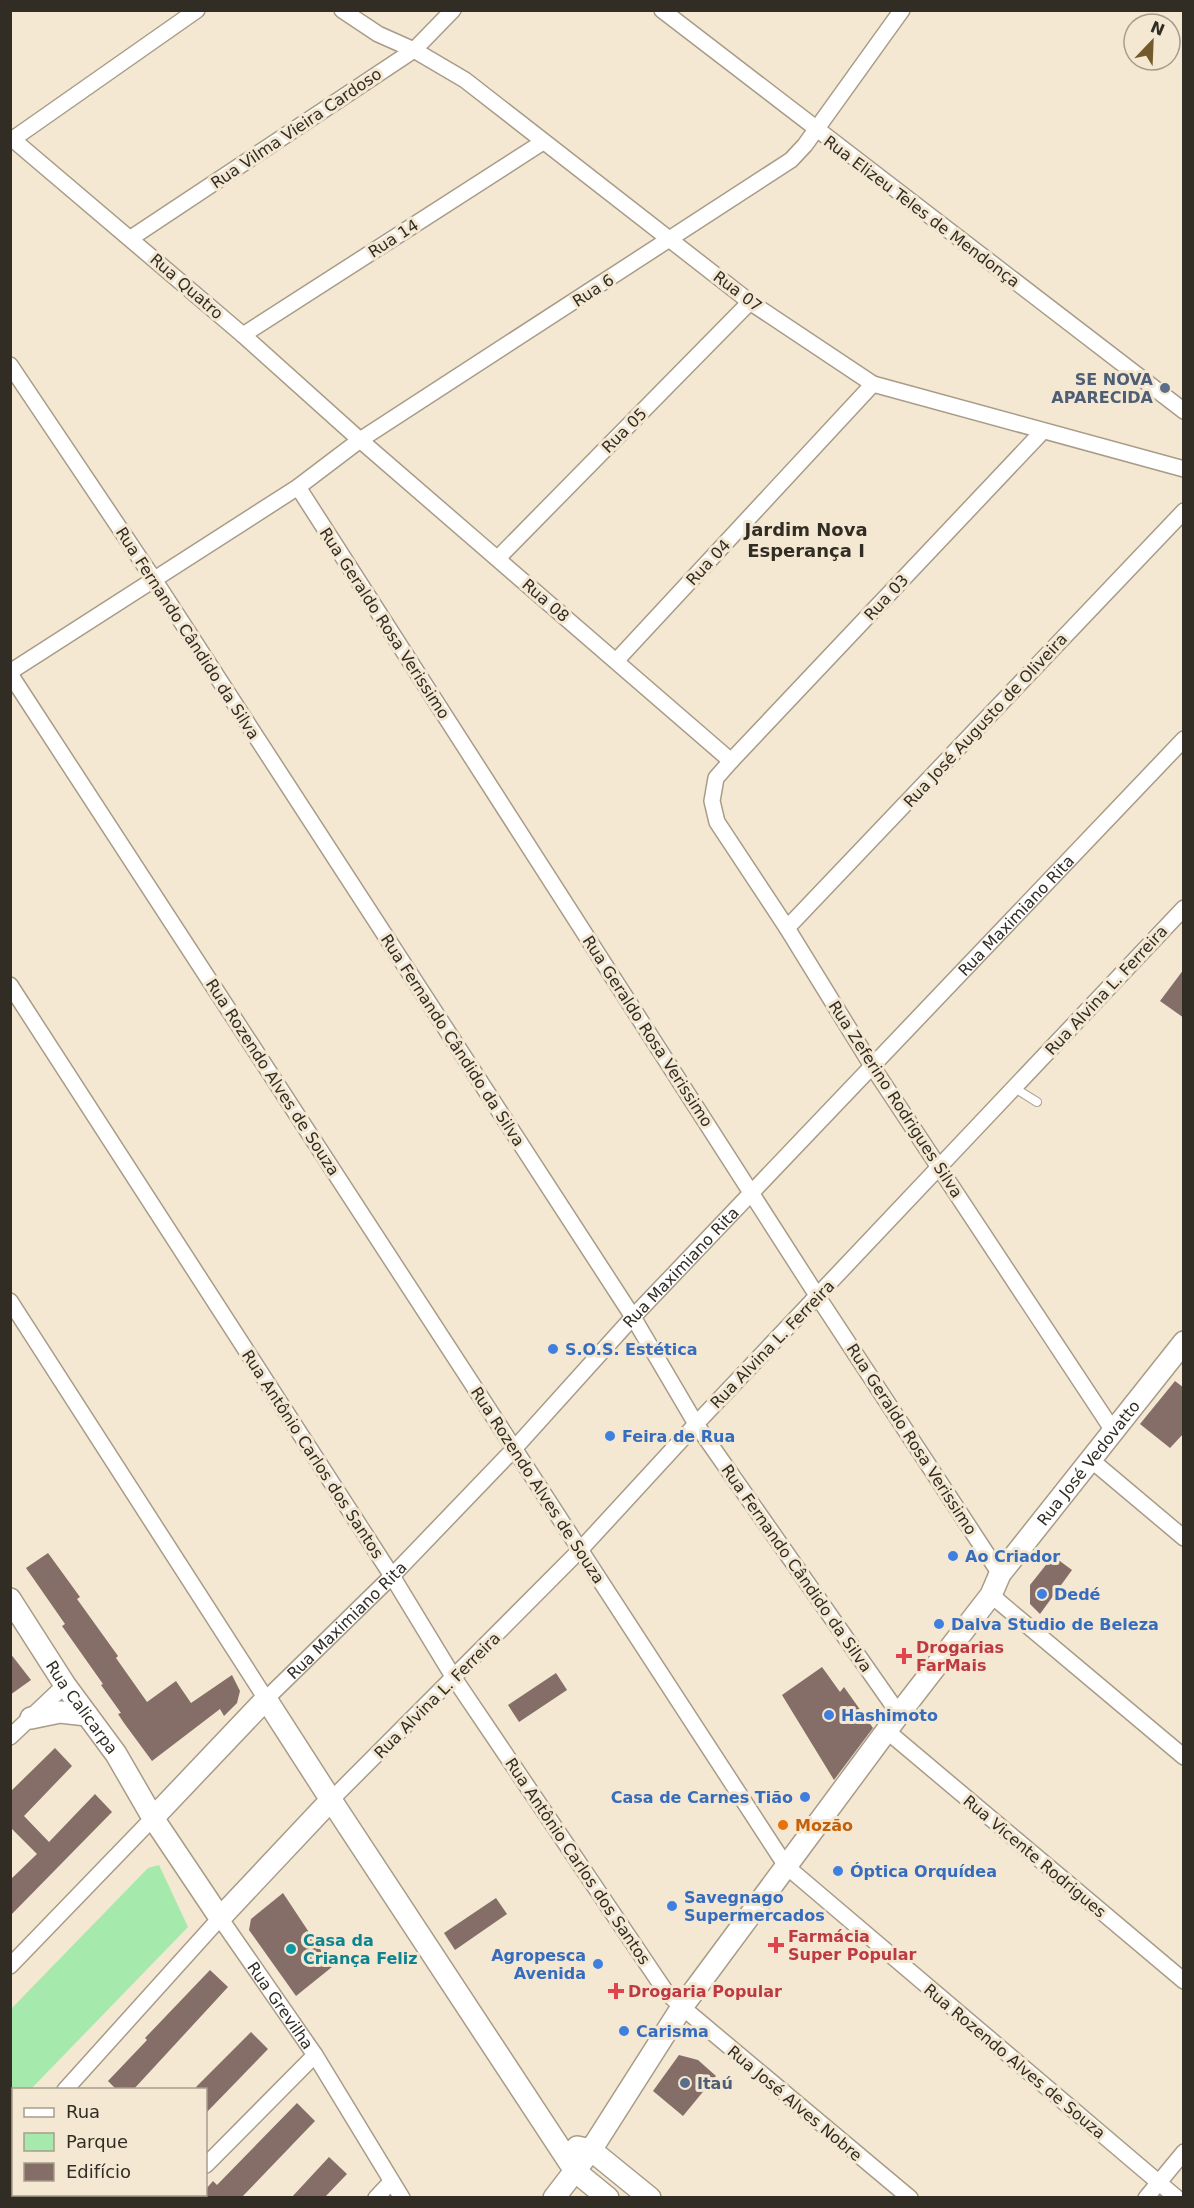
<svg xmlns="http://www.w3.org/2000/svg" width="1194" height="2208" viewBox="0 0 1194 2208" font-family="'DejaVu Sans',sans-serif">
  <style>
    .green { fill: #a6e9ac }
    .building { fill: #856d68 }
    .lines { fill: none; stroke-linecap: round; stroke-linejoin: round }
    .lane-casing { stroke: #a89c88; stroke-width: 10 }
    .street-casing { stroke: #a89c88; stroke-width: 18 }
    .secondary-casing { stroke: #a89c88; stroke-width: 24 }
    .lane { stroke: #fff; stroke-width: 8 }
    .street { stroke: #fff; stroke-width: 15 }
    .secondary { stroke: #fff; stroke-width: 21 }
    .service-dot { fill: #5c6f8a; stroke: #f4e8d2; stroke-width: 2 }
    .shop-dot { fill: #3f7fe0; stroke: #f4e8d2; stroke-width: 2 }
    .health-dot { fill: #e0444e; stroke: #f4e8d2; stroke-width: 2 }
    .food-dot { fill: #e8710a; stroke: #f4e8d2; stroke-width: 2 }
    .culture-dot { fill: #0f9aa8; stroke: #f4e8d2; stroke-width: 2 }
    .labels { text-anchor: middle; stroke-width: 6; stroke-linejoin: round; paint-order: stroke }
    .street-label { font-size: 16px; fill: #312d24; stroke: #f4e8d2 }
    .service-label { font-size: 16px; font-weight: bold; fill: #4e5e75; stroke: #f4e8d2; text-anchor: end }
    .shop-label { font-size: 16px; font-weight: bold; fill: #366cbe; stroke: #f4e8d2; text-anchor: start }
    .health-label { font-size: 16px; font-weight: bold; fill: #be3a42; stroke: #f4e8d2; text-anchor: start }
    .food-label { font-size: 16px; font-weight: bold; fill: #c56008; stroke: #f4e8d2; text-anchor: start }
    .culture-label { font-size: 16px; font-weight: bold; fill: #0d838f; stroke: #f4e8d2; text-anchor: start }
    .neighbourhood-label { font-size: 18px; font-weight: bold; fill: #312d24; stroke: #f4e8d2 }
  </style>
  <rect width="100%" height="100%" fill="#f4e8d2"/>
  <path class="green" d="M159 1865 188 1927 31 2089 14 2090 13 2108 11 2111V2009L148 1868Z"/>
  <g class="building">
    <path d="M1184 969V1018L1160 1001Z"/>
    <path d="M1175 1381 1184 1388V1433L1170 1448 1140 1424Z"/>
    <path d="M48 1553 80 1597 77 1599 118 1656 116 1658 147 1702 176 1681 191 1703 232 1675 240 1691 237 1703 224 1716 220 1709 152 1761 124 1723 118 1714 121 1713 101 1685 103 1684 62 1626 65 1624 26 1568Z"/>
    <path d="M1053 1556 1072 1570 1040 1614 1030 1604V1585Z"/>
    <path d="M10 1653 31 1680 10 1695Z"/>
    <path d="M822 1667 840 1692 844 1687 873 1728 834 1780 782 1695Z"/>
    <path d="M556 1673 567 1690 519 1722 508 1705Z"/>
    <path d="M55 1748 72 1766 24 1816 49 1842 95 1794 112 1812 10 1916V1880L37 1854 12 1829 10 1830V1792Z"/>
    <path d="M283 1893 332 1967 296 1996 249 1930 251 1919Z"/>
    <path d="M496 1898 507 1914 455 1950 444 1933Z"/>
    <path d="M210 1970 228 1987 133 2090H117L108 2081 147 2040 145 2038Z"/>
    <path d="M251 2032 268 2049 206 2113V2090H198L196 2087Z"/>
    <path d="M679 2055 698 2060 716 2076 683 2116 653 2091Z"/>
    <path d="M297 2103 315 2121 241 2198H198L201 2194H206V2189L213 2181 217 2185Z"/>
    <path d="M329 2157 347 2174 324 2198H291Z"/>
  </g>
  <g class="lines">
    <g class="lane-casing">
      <path id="lane" d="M1013 1087 1037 1102"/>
    </g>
    <g class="street-casing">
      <g id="street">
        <path d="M342 10 378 34 414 50 465 80 750 302 873 384 1184 469"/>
        <path d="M662 10 1184 411"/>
        <path d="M10 137 243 335 360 440 731 761"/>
        <path d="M13 139 197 10"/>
        <path d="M131 238 414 50 453 10"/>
        <path d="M243 335 543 142"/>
        <path d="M10 365 155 581 633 1317 696 1424 899 1714"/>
        <path d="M1042 432 731 761 716 778 712 801 717 822 787 928 872 1066 1114 1432"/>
        <path d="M298 487 818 1297 1000 1574"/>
        <path d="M498 558 750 302"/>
        <path d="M616 661 873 384"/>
        <path d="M10 672 298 487 360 440 791 160 805 145 902 10"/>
        <path d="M10 674 786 1866 1177 2198"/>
        <path d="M787 928 1184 511"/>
        <path d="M10 985 392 1576 454 1678 666 1992 682 2007 910 2198"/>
        <path id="s1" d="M10 1301 266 1699 392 1576 514 1449 633 1317 1184 739"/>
        <path d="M1090 1459 1184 1538"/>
        <path d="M991 1595 1184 1757"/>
        <path d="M887 1731 1184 1981"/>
        <path d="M10 1737 65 1685"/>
        <path d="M331 1800 581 1549 696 1424 1184 908"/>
        <path d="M10 1966 153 1818"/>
        <path id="s2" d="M65 2090 220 1918 315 2055 402 2198"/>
        <path d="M10 2144 14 2141"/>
        <path d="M206 2165 315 2055"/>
        <path d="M174 2198 177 2194"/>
        <path d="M376 2198 391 2182"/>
        <path d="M1146 2198 1184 2152"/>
      </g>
    </g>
    <g class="secondary-casing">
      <g id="secondary">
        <path id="s3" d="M10 1599 65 1685 116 1754 153 1818 220 1918 331 1800"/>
        <path d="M31 1718 60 1712 87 1715"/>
        <path d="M153 1818 266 1699 331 1800 575 2171 608 2198"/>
        <path d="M577 2147 591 2150 650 2198"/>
        <path id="s4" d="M554 2198 591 2150 682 2007 899 1714 991 1595 1000 1574 1184 1342"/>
      </g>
    </g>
    <use href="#lane" class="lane"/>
    <use href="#street" class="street"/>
    <use href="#secondary" class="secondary"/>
  </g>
  <g class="service-dot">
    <circle cx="1165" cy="388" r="6"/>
    <circle cx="685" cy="2083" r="6"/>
  </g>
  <g class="shop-dot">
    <circle cx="553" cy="1349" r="6"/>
    <circle cx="610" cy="1436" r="6"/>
    <circle cx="953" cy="1556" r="6"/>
    <circle cx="1042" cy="1594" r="6"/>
    <circle cx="939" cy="1624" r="6"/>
    <circle cx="829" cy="1715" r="6"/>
    <circle cx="805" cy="1797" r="6"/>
    <circle cx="838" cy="1871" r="6"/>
    <circle cx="672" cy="1906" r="6"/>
    <circle cx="598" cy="1964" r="6"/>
    <circle cx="624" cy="2031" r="6"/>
  </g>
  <g class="health-dot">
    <path d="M901 1647h6v6h6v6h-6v6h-6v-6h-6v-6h6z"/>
    <path d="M773 1936h6v6h6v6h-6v6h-6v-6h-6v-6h6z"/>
    <path d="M613 1982h6v6h6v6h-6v6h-6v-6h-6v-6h6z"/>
  </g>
  <circle class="food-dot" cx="783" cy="1825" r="6"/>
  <circle class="culture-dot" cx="291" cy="1949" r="6"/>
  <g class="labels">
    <g class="street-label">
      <text transform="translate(296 128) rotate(-34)" y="6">Rua Vilma Vieira Cardoso</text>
      <text transform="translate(922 211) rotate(37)" y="6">Rua Elizeu Teles de Mendonça</text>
      <text transform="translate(393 238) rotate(-33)" y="6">Rua 14</text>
      <text transform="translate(187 286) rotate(41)" y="6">Rua Quatro</text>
      <text transform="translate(593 290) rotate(-33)" y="6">Rua 6</text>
      <text transform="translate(738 291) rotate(37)" y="6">Rua 07</text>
      <text transform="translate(624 430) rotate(-45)" y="6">Rua 05</text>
      <text transform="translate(708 562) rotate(-47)" y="6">Rua 04</text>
      <text transform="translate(886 597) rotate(-47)" y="6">Rua 03</text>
      <text transform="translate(546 600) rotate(41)" y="6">Rua 08</text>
      <text transform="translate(385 623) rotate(57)" y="6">Rua Geraldo Rosa Verissimo</text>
      <text transform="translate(188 633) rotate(57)" y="6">Rua Fernando Cândido da Silva</text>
      <text transform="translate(985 720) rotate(-47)" y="6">Rua José Augusto de Oliveira</text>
      <text dy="6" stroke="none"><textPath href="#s1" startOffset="1558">Rua Maximiano Rita</textPath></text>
      <text transform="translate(1106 990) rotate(-47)" y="6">Rua Alvina L. Ferreira</text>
      <text transform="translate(648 1031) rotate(57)" y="6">Rua Geraldo Rosa Verissimo</text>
      <text transform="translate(453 1040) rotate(57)" y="6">Rua Fernando Cândido da Silva</text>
      <text transform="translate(273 1077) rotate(57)" y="6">Rua Rozendo Alves de Souza</text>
      <text transform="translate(896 1099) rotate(57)" y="6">Rua Zeferino Rodrigues Silva</text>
      <text dy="6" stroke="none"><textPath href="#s1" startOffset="1072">Rua Maximiano Rita</textPath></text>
      <text transform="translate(772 1344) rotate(-46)" y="6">Rua Alvina L. Ferreira</text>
      <text transform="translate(912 1439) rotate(57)" y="6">Rua Geraldo Rosa Verissimo</text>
      <text transform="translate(313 1454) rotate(57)" y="6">Rua Antônio Carlos dos Santos</text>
      <text dy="6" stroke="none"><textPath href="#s4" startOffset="910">Rua José Vedovatto</textPath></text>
      <text transform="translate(538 1485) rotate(57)" y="6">Rua Rozendo Alves de Souza</text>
      <text transform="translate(797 1568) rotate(55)" y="6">Rua Fernando Cândido da Silva</text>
      <text dy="6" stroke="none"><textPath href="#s1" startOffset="586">Rua Maximiano Rita</textPath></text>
      <text transform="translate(437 1695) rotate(-45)" y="6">Rua Alvina L. Ferreira</text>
      <text dy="6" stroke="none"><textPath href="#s3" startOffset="130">Rua Calicarpa</textPath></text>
      <text transform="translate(1035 1856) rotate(40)" y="6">Rua Vicente Rodrigues</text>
      <text transform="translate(578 1861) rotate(56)" y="6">Rua Antônio Carlos dos Santos</text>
      <text dy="6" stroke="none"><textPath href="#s2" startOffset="338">Rua Grevilha</textPath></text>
      <text transform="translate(1015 2061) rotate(40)" y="6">Rua Rozendo Alves de Souza</text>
      <text transform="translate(795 2103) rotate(40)" y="6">Rua José Alves Nobre</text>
    </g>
    <g class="service-label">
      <text x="1153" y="385">SE NOVA<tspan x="1153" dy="18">APARECIDA</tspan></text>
      <text x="697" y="2089" text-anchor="start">Itaú</text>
    </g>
    <g class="shop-label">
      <text x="565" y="1355">S.O.S. Estética</text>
      <text x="622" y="1442">Feira de Rua</text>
      <text x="965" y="1562">Ao Criador</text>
      <text x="1054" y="1600">Dedé</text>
      <text x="951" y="1630">Dalva Studio de Beleza</text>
      <text x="841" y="1721">Hashimoto</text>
      <text x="793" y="1803" text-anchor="end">Casa de Carnes Tião</text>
      <text x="850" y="1877">Óptica Orquídea</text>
      <text x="684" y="1903">Savegnago<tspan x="684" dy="18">Supermercados</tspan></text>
      <text x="586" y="1961" text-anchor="end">Agropesca<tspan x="586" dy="18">Avenida</tspan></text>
      <text x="636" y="2037">Carisma</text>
    </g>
    <g class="health-label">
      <text x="916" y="1653">Drogarias<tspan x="916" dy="18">FarMais</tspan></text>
      <text x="788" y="1942">Farmácia<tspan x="788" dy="18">Super Popular</tspan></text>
      <text x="628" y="1997">Drogaria Popular</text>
    </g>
    <g class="food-label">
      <text x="795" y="1831">Mozão</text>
    </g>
    <g class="culture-label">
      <text x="303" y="1946">Casa da<tspan x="303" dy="18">Criança Feliz</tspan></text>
    </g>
    <g class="neighbourhood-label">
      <text x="806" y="536">Jardim Nova<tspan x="806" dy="21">Esperança I</tspan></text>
    </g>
  </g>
  <rect width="1194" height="2208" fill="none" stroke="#312d24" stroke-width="24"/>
  <rect x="12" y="2088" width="195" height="108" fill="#f4e8d2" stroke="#a69d8c" stroke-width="1.5"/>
  <rect x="24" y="2108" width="30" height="9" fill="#ffffff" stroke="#a69d8c" stroke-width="1.5"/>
  <text x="66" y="2118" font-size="18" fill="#312d24">Rua</text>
  <rect x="24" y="2133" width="30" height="18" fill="#a6e9ac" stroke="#a69d8c" stroke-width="1.5"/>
  <text x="66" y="2148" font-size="18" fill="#312d24">Parque</text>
  <rect x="24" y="2163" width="30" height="18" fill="#856d68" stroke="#a69d8c" stroke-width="1.5"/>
  <text x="66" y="2178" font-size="18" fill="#312d24">Edifício</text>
  <g transform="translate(1152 42) rotate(23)"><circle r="28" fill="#f4e8d2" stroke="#a69d8c" stroke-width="1.5"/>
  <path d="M0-4.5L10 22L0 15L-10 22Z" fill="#735a2b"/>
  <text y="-9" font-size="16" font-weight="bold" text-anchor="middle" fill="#312d24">N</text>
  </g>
</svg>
